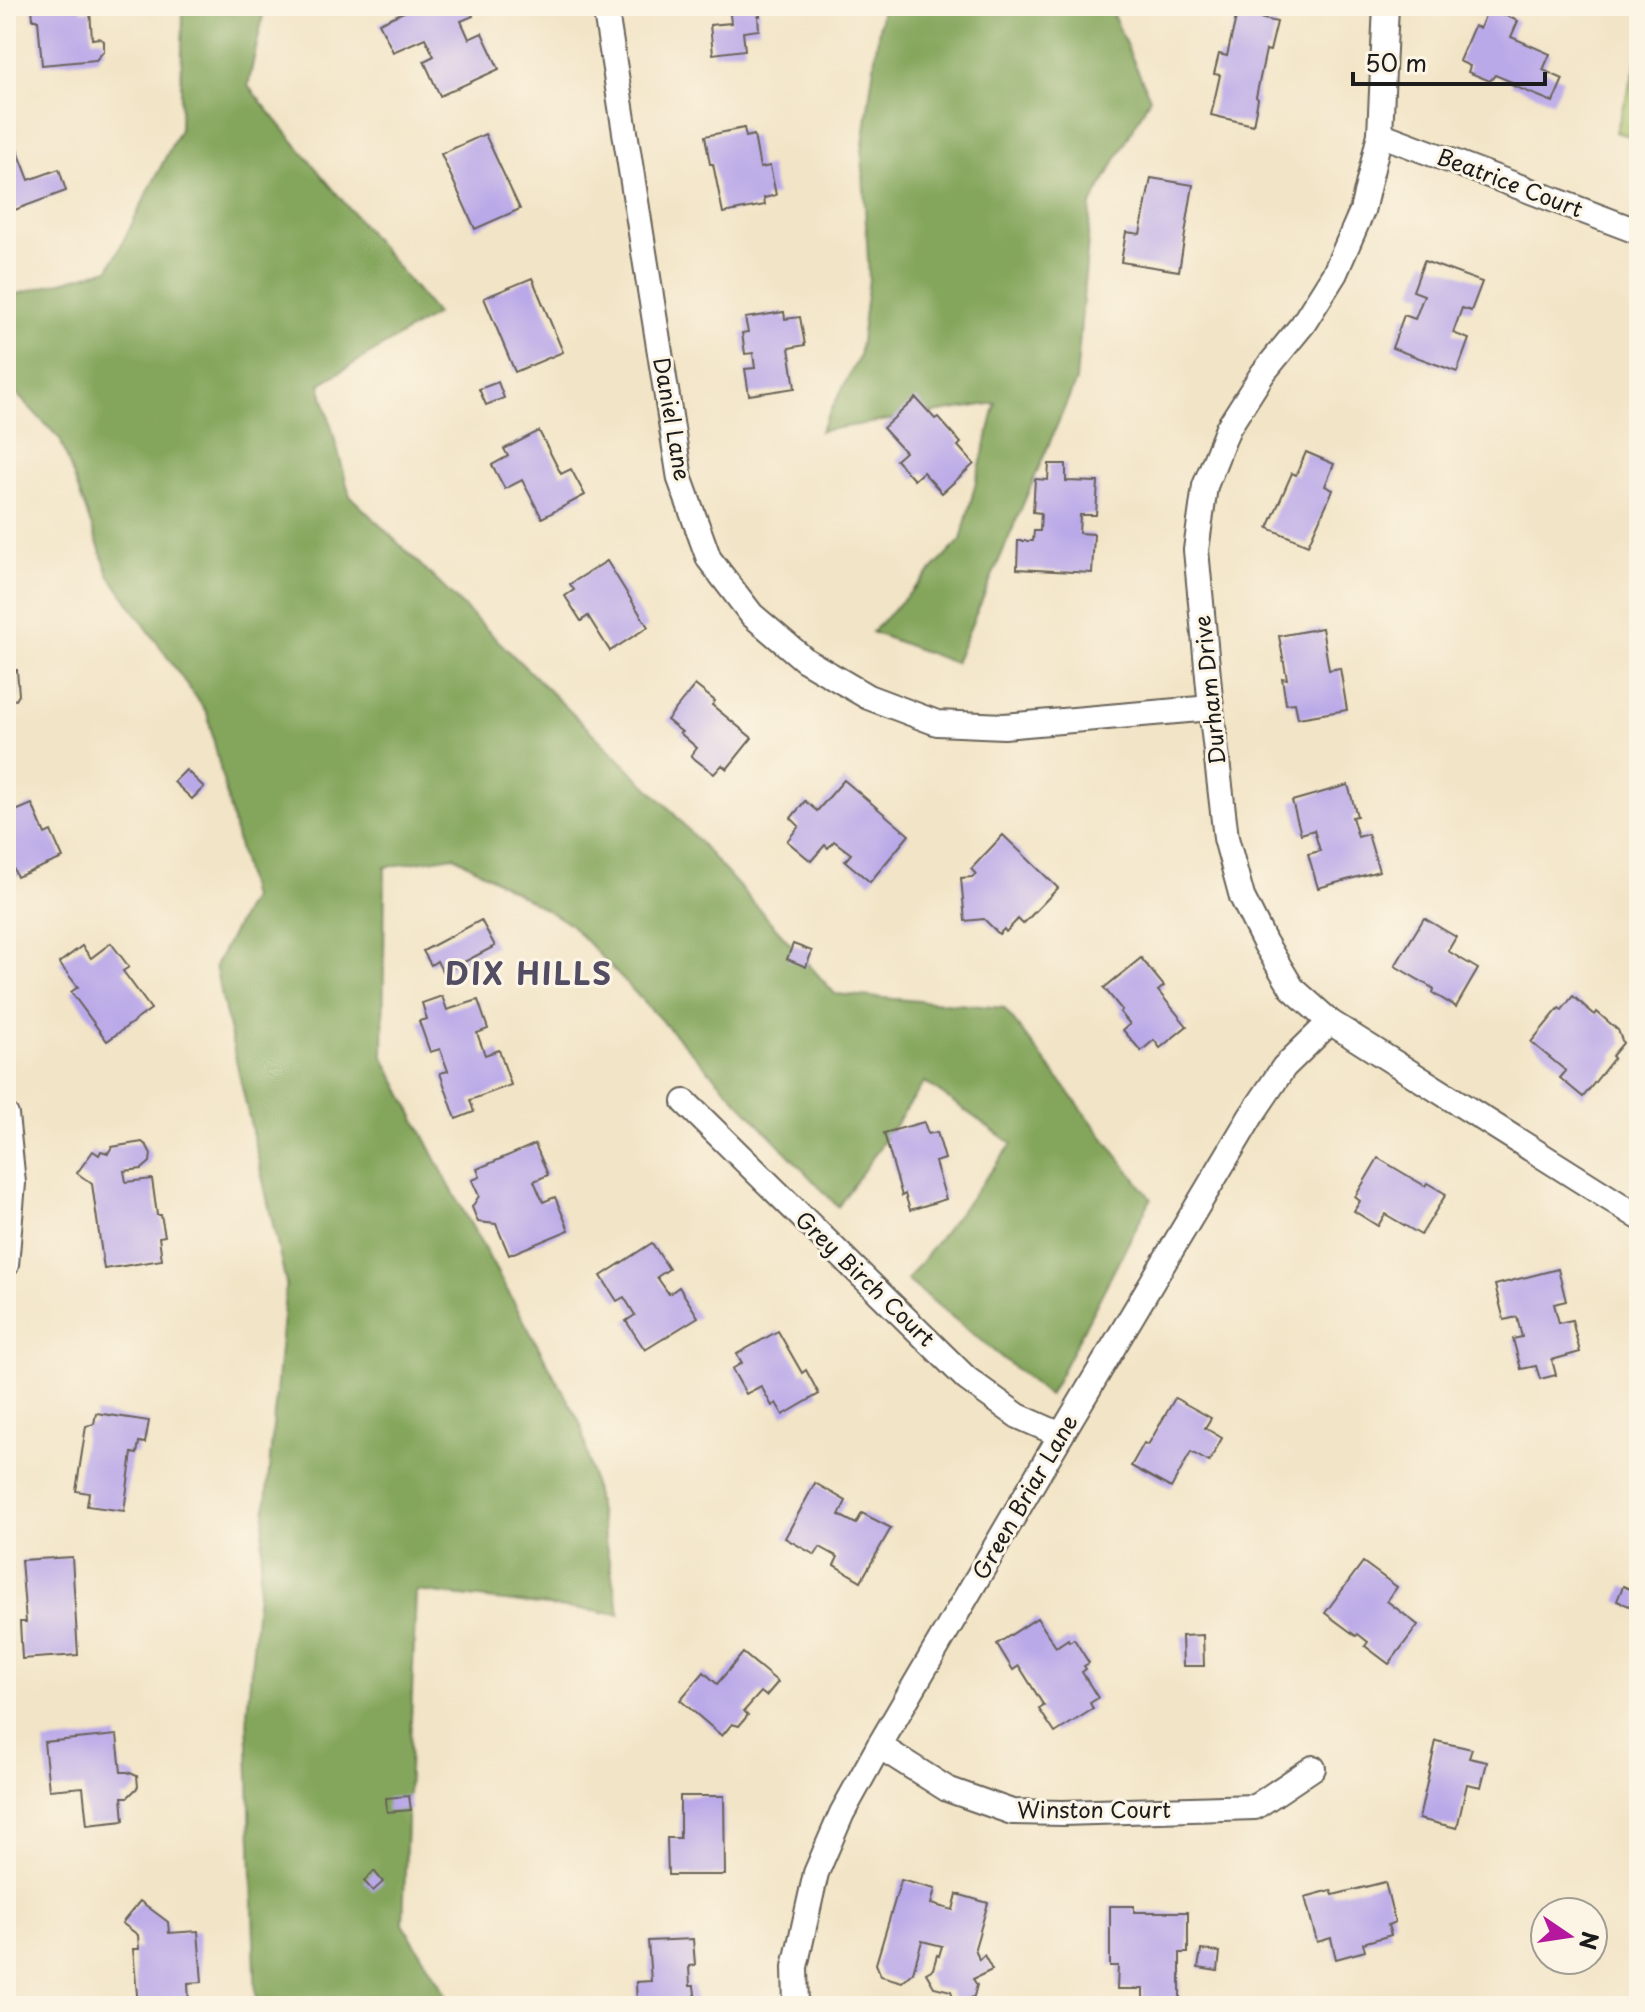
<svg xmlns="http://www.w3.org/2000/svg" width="1645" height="2012" viewBox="0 0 1645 2012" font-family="'Playpen Sans',sans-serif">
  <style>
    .green { fill: #a5c067; stroke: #606e42; stroke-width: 2 }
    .forest { fill: #84a65c; stroke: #50613c; stroke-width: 2 }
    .building { fill: #baa9e8 }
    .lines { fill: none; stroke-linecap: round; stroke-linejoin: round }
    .street-casing { stroke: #676258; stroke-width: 28 }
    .street { stroke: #fff; stroke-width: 24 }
    .labels { text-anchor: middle; stroke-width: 6; stroke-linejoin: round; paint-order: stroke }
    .street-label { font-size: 22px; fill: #1c1c1c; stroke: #fcf5e5 }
    .district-label { font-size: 30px; font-weight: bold; letter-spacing: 2px; fill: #534d63; stroke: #fcf5e5 }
  </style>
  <rect width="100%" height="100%" fill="#fcf5e5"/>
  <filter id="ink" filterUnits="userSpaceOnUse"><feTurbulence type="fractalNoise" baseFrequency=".0125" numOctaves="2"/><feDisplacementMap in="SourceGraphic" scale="16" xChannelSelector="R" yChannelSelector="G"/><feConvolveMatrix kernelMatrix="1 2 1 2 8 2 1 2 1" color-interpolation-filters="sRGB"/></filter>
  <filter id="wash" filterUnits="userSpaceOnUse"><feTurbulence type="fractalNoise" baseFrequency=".006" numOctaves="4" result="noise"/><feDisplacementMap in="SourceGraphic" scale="32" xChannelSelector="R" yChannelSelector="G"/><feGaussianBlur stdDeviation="1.8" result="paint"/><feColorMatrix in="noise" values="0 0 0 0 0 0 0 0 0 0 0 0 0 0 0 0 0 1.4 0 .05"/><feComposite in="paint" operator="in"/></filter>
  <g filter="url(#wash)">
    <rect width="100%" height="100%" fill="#f2e4c6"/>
    <path class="green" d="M1639 55V139L1616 132Z"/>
    <g class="forest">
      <path d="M183 6H265L248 86 436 314 320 384 350 496 666 805 835 994 1004 1008 1151 1199 1049 1396 907 1280 1012 1144 925 1082 838 1207 570 924 454 856 385 867 383 1056 448 1183 581 1424 620 1614 416 1591 403 1924 453 2006H256L247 1713 286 1283 215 966 251 898 207 713 109 575 60 439 6 383V297L109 269 180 129Z"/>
      <path d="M882 6H1109L1150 98 1091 205 1076 381 955 663 872 632 961 540 996 403 820 431 859 357 869 279 862 152Z"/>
    </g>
    <g id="blocks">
      <g class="building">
        <path d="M32 6H81V11H90L92 39 99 38 104 41V51L96 60 42 65 38 20H33Z"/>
        <path d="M417 6H469L473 16 461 21 469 39 482 33 499 69 440 96 424 61 434 56 425 38 393 52 379 23Z"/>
        <path d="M729 6H755V8H759L760 16H758L759 30 743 32 745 50 713 54 710 25 731 23Z"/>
        <path d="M1488 8 1518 21 1511 37 1550 54 1543 70 1563 79 1553 102 1511 85 1512 82 1495 75 1490 81 1468 72 1470 66 1459 61 1474 26 1480 28Z"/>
        <path d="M1237 13 1277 22 1270 51 1266 50 1256 97 1258 99 1253 125 1211 115 1220 75 1214 74 1219 54 1227 56Z"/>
        <path d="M6 120 29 180 59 169 66 191 12 211 6 195Z"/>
        <path d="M744 128 746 137 754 135 760 168 770 166 776 195 764 198 765 205 723 213 713 164H710L705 136Z"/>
        <path d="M485 134 520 209 475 229 441 154Z"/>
        <path d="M1151 178 1193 185 1179 271 1121 262 1126 232 1140 234Z"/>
        <path d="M1424 261 1482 282 1471 311 1462 308 1453 333 1469 339 1457 372 1392 348 1404 315 1415 319 1424 295 1413 291Z"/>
        <path d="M532 278 563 352 515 372 484 298Z"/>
        <path d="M784 312 785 319 800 317 805 345 789 348 795 388 749 395 745 369 755 368 753 353 745 354 742 333 748 332 745 318Z"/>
        <path d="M498 382 504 398 486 405 479 389Z"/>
        <path d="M916 398 935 419 938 417 961 443 958 446 974 464 942 493 923 472 914 480 896 460 905 452 883 428Z"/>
        <path d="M539 431 561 474 571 469 585 495 542 518 522 480 505 489 492 465 508 456 504 449Z"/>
        <path d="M1306 452 1334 464 1325 486 1333 490 1308 545 1268 528 1292 473 1296 475Z"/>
        <path d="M1049 464H1066V481L1098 482 1096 515H1080L1079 533 1094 534 1092 573 1017 569 1018 541H1033L1034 531H1040L1041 513 1033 512 1035 479 1048 480Z"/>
        <path d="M607 561 648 627 610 651 588 616 581 621 565 596 574 590 570 584Z"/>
        <path d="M1322 628 1329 670 1340 668 1347 710 1298 718 1295 703 1286 704 1282 678 1287 679 1279 636Z"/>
        <path d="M8 637 12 670H17L19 695 16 700 6 698V638Z"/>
        <path d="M695 685 715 701 712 705 752 738 727 769 722 765 714 774 691 756 697 748 680 733 682 732 667 720Z"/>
        <path d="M186 770 204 787 192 799 174 782Z"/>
        <path d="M844 780 909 835 870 882 845 861 851 854 834 841 828 848 825 845 811 861 787 841 799 826 791 818 805 801 817 811Z"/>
        <path d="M1348 785 1357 816 1352 817 1358 837 1368 834 1379 871 1318 888 1308 854 1320 851 1314 830 1301 834 1292 801Z"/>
        <path d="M32 804 45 834 51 831 63 858 17 877 6 852V815Z"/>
        <path d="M1003 835 1058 888 1023 924 1018 919 1006 932 1004 929 999 934 984 919 965 921 961 878 972 877 976 874 971 869Z"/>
        <path d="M1424 918 1456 937 1448 951 1478 969 1456 1007 1433 993 1434 989 1395 966Z"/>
        <path d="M481 920 495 946 443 973 437 961 431 965 423 951Z"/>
        <path d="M111 943 129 967 123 971 151 1009 107 1041 71 992 78 987 59 963 82 946 91 958Z"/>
        <path d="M793 944 812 951 806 967 787 959Z"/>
        <path d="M1141 958 1164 986 1158 991 1187 1026 1160 1048 1154 1040 1141 1051 1123 1030 1130 1024 1120 1012 1122 1010 1104 988Z"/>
        <path d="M442 996 447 1010 478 1000 488 1029 477 1033 485 1055 499 1050 511 1085 470 1100 474 1112 456 1119 440 1073 448 1071 440 1049 430 1052 419 1021 427 1019 422 1003Z"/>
        <path d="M1573 996 1595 1015 1597 1012 1618 1030 1623 1043 1612 1056 1614 1058 1583 1097 1560 1078 1566 1071 1531 1042 1559 1008 1562 1010Z"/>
        <path d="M924 1122 928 1134 937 1132 945 1159 935 1162 946 1199 910 1210 905 1194 902 1196 884 1133Z"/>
        <path d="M142 1142 147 1146 151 1154 150 1162 142 1169 124 1171 126 1182 152 1179 157 1215H161L165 1236 159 1237 162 1260 104 1269 92 1184 77 1173 93 1151 99 1155 101 1151 108 1153 112 1147Z"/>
        <path d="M535 1144 548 1175 534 1181 543 1202 555 1197 569 1230 509 1255 496 1224 478 1222 472 1207 479 1196 472 1180 480 1177 477 1169Z"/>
        <path d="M1378 1158 1425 1186 1427 1183 1446 1194 1421 1235 1385 1214 1378 1226 1354 1211 1360 1201 1355 1197Z"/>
        <path d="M652 1243 669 1269 657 1277 669 1294 679 1287 698 1317 645 1350 626 1321 635 1315 624 1297 617 1301 601 1276Z"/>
        <path d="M1558 1269 1566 1301 1554 1304 1559 1323 1572 1320 1580 1352 1552 1360 1556 1375 1540 1379 1536 1366 1521 1369 1513 1339 1522 1337 1517 1317 1504 1320 1495 1285Z"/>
        <path d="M778 1331 802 1373 806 1370 819 1394 783 1415 776 1403 772 1406 761 1386 746 1394 732 1369 742 1363 737 1354Z"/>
        <path d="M1175 1398 1211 1418 1205 1428 1222 1438 1209 1462 1191 1452 1171 1488 1131 1466 1144 1443 1148 1445Z"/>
        <path d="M96 1413 149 1421 145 1443 139 1442 137 1454 132 1453 124 1511 87 1506 89 1493 76 1491 86 1426 94 1424Z"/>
        <path d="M815 1483 846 1501 839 1515 856 1524 862 1513 891 1528 861 1581 834 1565 838 1557 820 1547 815 1555 785 1538Z"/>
        <path d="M72 1557 78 1655 22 1659 20 1622H26L21 1560Z"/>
        <path d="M1363 1562 1397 1587 1387 1601 1418 1625 1389 1664 1365 1646 1368 1642 1358 1634 1356 1636 1325 1613Z"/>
        <path d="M1623 1586 1639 1593V1610L1617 1601Z"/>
        <path d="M1037 1618 1056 1647 1068 1639 1069 1642 1074 1639 1089 1663 1084 1666 1086 1669 1082 1672 1098 1698 1090 1703 1093 1709 1055 1733 1039 1709 1044 1706 1019 1666 1013 1670 997 1644Z"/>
        <path d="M1203 1635 1204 1666H1183L1182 1636Z"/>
        <path d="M743 1653 778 1682 766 1696 761 1692 744 1711 748 1715 739 1726 732 1724 722 1736 680 1700 704 1672 717 1684Z"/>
        <path d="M117 1735 121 1772H128L137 1776 138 1787 128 1797H122L124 1821 87 1825 83 1787 49 1790 44 1742Z"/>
        <path d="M1436 1741 1472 1749 1469 1758 1487 1762 1481 1787 1467 1784 1457 1828 1419 1819Z"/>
        <path d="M409 1796 411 1810 387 1812 386 1798Z"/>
        <path d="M680 1796H724L725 1875H668L667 1838H680Z"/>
        <path d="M374 1871 383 1882 373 1891 364 1881Z"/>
        <path d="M901 1880 935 1889 931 1904 953 1910 957 1894 988 1903 975 1948 979 1960 984 1955 992 1970 973 1979 977 1985 974 1996 966 2001 953 1997 951 1991 934 1987 926 1973 933 1969 937 1955 939 1956 942 1946 922 1941 913 1972 902 1982 881 1976 876 1964Z"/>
        <path d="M1385 1882 1395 1922 1388 1925 1391 1935 1363 1943 1365 1951 1336 1959 1331 1938 1317 1942 1305 1897 1331 1890 1333 1895Z"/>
        <path d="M140 1901 168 1922 169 1933 198 1931 202 1982 188 1983 189 2006H138L133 1949H139L138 1935 122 1923Z"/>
        <path d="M1110 1906H1134V1912H1188V1953H1180V2001L1143 2002V1989H1117L1118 1966H1110Z"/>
        <path d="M693 1939 695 1965 689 1966 690 1986H694L696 2002H690V2006H637L636 1982 651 1981 648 1941Z"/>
        <path d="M1201 1950 1220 1952 1218 1971 1198 1968Z"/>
      </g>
    </g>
  </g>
  <g filter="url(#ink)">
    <use href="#blocks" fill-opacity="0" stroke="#676258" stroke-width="2"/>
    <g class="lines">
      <g class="street-casing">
        <g id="street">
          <path d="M605 6 680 479 709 559 752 615 805 660 868 697 937 723 1004 726 1211 708"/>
          <path d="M1386 6 1380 134 1362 211 1335 273 1303 324 1263 373 1228 428 1205 486 1196 550 1211 708 1226 838 1242 897 1265 943 1292 988 1330 1022 1639 1217"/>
          <path d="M1380 134 1639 232"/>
          <path d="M685 1102 967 1379 1018 1416 1061 1435"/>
          <path d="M6 1115 13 1183 6 1265"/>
          <path d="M879 1746 947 1789 1012 1812 1063 1813 1255 1807 1313 1768"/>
          <path d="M796 2006 795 1967 816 1873 842 1813 879 1746 1061 1435 1251 1116 1284 1067 1330 1022"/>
        </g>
      </g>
      <use href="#street" class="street"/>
    </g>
  </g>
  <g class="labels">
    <g class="street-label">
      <text transform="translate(1510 183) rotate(21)" y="8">Beatrice Court</text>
      <text transform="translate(672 419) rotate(80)" y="8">Daniel Lane</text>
      <text transform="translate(1210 690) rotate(-96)" y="8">Durham Drive</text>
      <text transform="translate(865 1279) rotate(44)" y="8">Grey Birch Court</text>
      <text transform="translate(1025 1497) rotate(-60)" y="8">Green Briar Lane</text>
      <text x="1094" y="1818">Winston Court</text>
    </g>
    <g class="district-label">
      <text x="529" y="985">DIX HILLS</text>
    </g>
  </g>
  <rect width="1645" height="2012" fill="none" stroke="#fcf5e5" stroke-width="32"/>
  <g transform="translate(1569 1936) rotate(103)"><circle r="38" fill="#fcf5e5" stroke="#a29e95" stroke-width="2"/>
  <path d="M0-6L14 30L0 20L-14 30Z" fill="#b5179e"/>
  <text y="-12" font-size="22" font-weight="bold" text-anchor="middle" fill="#1c1c1c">N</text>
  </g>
  <path d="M1353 72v12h192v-12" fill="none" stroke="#1c1c1c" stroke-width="4"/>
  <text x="1365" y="72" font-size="24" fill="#1c1c1c" stroke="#fcf5e5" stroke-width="6" paint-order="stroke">50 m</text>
</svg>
